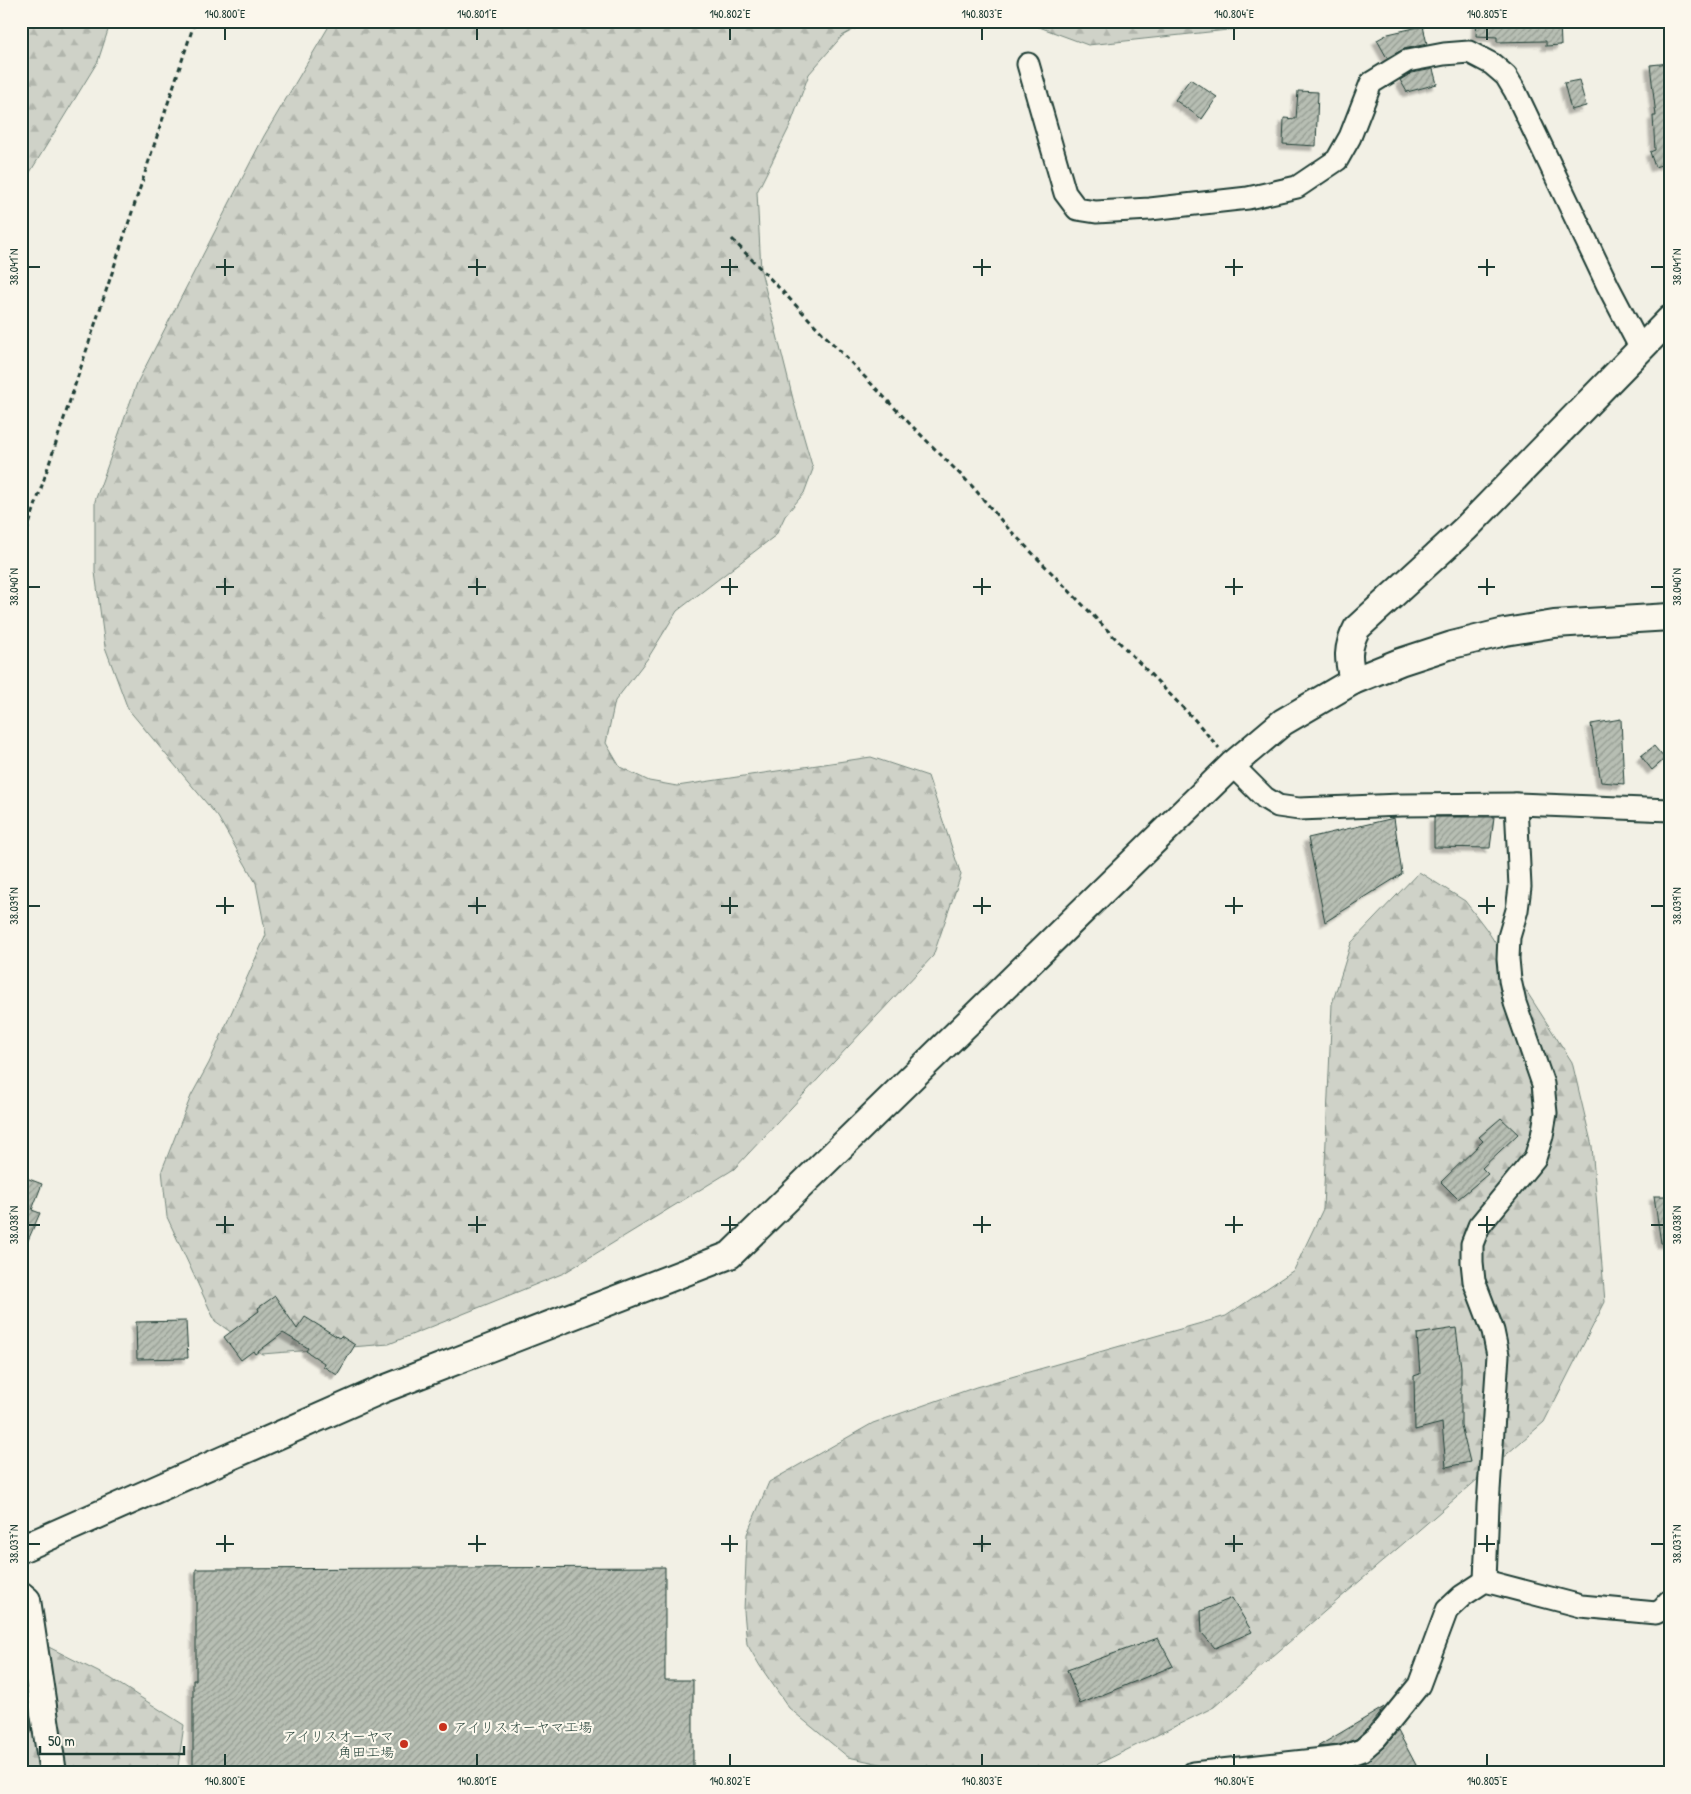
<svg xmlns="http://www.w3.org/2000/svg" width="1691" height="1794" viewBox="0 0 1691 1794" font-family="'Patrick Hand','Klee One',sans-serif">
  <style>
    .forest { fill: url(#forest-firs); stroke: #77887e }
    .building { fill: url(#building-hatch); stroke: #1f3d34; filter: url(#shadow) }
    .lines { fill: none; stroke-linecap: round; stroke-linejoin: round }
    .minor-casing { stroke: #1f3d34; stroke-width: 25 }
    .tertiary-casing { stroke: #1f3d34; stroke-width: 30 }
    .path { stroke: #1f3d34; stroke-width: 3; stroke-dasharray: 5 4; stroke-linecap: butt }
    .minor { stroke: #fbf7ec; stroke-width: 21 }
    .tertiary { stroke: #fbf7ec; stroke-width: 26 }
    .ticks { fill: none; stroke: #1f3d34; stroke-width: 2 }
    .poi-dot { fill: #c8321e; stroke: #fbf7ec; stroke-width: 2 }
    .labels { text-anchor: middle; stroke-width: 4.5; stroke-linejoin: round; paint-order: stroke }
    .poi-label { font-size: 14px; fill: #1f3d34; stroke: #fbf7ec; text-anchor: start }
    .neatline { fill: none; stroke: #1f3d34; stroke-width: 2 }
    .ticks-label { font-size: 12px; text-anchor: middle; fill: #1f3d34 }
  </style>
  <defs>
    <pattern id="forest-firs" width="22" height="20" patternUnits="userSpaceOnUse" patternTransform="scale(1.25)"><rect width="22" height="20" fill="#cfd2c8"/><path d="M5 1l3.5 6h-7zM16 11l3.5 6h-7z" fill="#b1b5ac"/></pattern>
    <pattern id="building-hatch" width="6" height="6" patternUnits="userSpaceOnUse" patternTransform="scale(1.25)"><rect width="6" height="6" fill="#b7beb3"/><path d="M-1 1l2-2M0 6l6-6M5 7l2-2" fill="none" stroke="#949c92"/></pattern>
    <filter id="shadow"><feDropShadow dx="-4.5" dy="4.5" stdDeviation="1" flood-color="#0004"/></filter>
  </defs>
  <rect width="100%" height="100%" fill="#f2f0e5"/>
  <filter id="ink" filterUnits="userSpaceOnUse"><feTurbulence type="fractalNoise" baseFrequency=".02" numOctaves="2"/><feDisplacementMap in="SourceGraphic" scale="10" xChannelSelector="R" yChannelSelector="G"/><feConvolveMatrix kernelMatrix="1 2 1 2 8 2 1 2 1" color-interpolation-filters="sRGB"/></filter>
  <g filter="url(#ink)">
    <g class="forest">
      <path d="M21 21H111L98 61 21 187Z"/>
      <path d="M332 21H869L842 36 809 74 790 126 757 192 761 271 794 403 813 469 804 493 785 516 776 535 677 611 648 658 615 701 606 743 620 767 649 781 677 786 871 757 928 776 961 875 933 956 734 1169 564 1273 389 1344 262 1354 215 1321 167 1217 162 1170 191 1096 209 1063 266 935 256 883 218 817 128 709 105 647 95 572V501L137 383 264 136Z"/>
      <path d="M1023 21H1246L1237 29 1088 45Z"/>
      <path d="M1419 872 1465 901 1487 930 1572 1062 1592 1146 1605 1302 1544 1422 1214 1707 1080 1773H922L848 1757 789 1708 760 1666 747 1644 744 1611 747 1534 769 1482 873 1423 976 1387 1226 1316 1294 1270 1323 1209 1332 1004 1351 943Z"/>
      <path d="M21 1633 110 1678 184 1725 177 1773H21Z"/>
    </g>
    <g class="building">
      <path d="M1477 21H1560L1561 45 1546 46V41L1497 42V37L1476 36Z"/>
      <path d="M1423 26 1427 44 1404 49 1387 58 1377 40 1388 34Z"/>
      <path d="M1670 63V162L1655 167 1650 152 1655 150 1653 116H1656L1650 65Z"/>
      <path d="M1433 69 1437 84 1407 92 1400 80 1412 73Z"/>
      <path d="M1190 79 1217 97 1202 119 1175 100Z"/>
      <path d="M1579 80 1586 106 1571 110 1564 83Z"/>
      <path d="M1298 91 1318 92 1316 146 1283 144 1284 118 1296 119Z"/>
      <path d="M1621 719 1624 784 1601 782 1591 724Z"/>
      <path d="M1654 746 1665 759 1652 770 1641 756Z"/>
      <path d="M1434 817H1494L1490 848 1434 847Z"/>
      <path d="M1394 818 1402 874 1325 922 1308 838Z"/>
      <path d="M1501 1118 1518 1134 1482 1168 1488 1174 1458 1199 1441 1182 1483 1141 1479 1137Z"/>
      <path d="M21 1176 42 1184 32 1210 40 1213 21 1256Z"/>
      <path d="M1654 1196H1670V1243H1661Z"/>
      <path d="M275 1296 297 1329 305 1317 339 1338 341 1336 355 1345 337 1375 323 1366 324 1363 306 1351 308 1348 283 1333 255 1354 253 1351 241 1360 224 1337 259 1311 258 1308Z"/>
      <path d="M186 1321 188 1358 137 1359 136 1322Z"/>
      <path d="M1456 1328 1461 1367V1425L1470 1462 1446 1467 1442 1423 1415 1430 1414 1376 1420 1374 1417 1334Z"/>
      <path d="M665 1567V1680H693V1773H193V1680H196V1569Z"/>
      <path d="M1232 1598 1252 1632 1215 1648 1202 1633 1201 1611Z"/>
      <path d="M1158 1638 1173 1666 1080 1704 1067 1670Z"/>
      <path d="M1384 1707 1367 1729 1356 1739 1339 1745 1317 1747Z"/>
      <path d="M1398 1731 1417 1767 1400 1773H1320L1346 1769 1366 1762 1384 1747Z"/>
    </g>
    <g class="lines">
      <g class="minor-casing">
        <g id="minor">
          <path d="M1028 64 1065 193 1077 209 1096 212 1150 209 1248 198 1297 187 1337 160 1350 137 1371 83 1407 61 1444 54 1469 52 1492 64 1506 76 1515 91 1608 286 1641 349"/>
          <path d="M1232 765 1265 798 1278 806 1299 809 1401 805 1516 804 1670 810"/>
          <path d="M1485 1581 1488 1505 1498 1355 1493 1331 1474 1281 1472 1262V1244L1479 1226 1535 1158 1542 1136 1546 1113 1543 1084 1515 1003 1510 980 1508 959 1509 937 1517 910 1520 887 1516 804"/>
          <path d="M1193 1773 1342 1757 1362 1750 1376 1738 1419 1685 1447 1610 1462 1596 1485 1581 1581 1606 1656 1613 1663 1609 1670 1601"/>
        </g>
      </g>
      <g class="tertiary-casing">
        <g id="tertiary">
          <path d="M1353 681C1348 659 1346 649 1357 628L1465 529 1670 319"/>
          <path d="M21 1549 381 1390 730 1255 1232 765 1283 722 1353 681 1400 662 1452 645 1505 632 1554 624 1670 617"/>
          <path d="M21 1595 27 1600 53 1773"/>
        </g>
      </g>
      <g class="path">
        <path d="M732 239 911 425 972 486 1006 526 1194 719 1219 748"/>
        <path d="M21 549 195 21"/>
      </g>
      <use href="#minor" class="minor"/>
      <use href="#tertiary" class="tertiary"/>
    </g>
  </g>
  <path class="ticks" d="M225 28V40M477 28V40M730 28V40M982 28V40M1234 28V40M1487 28V40M225 259V276M477 259V276M730 259V276M982 259V276M1234 259V276M1487 259V276M28 267H40M216 267H234M468 267H486M721 267H738M973 267H991M1225 267H1243M1478 267H1495M1651 267H1664M225 578V595M477 578V595M730 578V595M982 578V595M1234 578V595M1487 578V595M28 587H40M216 587H234M468 587H486M721 587H738M973 587H991M1225 587H1243M1478 587H1495M1651 587H1664M225 897V914M477 897V914M730 897V914M982 897V914M1234 897V914M1487 897V914M28 906H40M216 906H234M468 906H486M721 906H738M973 906H991M1225 906H1243M1478 906H1495M1651 906H1664M225 1216V1233M477 1216V1233M730 1216V1233M982 1216V1233M1234 1216V1233M1487 1216V1233M28 1225H40M216 1225H234M468 1225H486M721 1225H738M973 1225H991M1225 1225H1243M1478 1225H1495M1651 1225H1664M225 1535V1552M477 1535V1552M730 1535V1552M982 1535V1552M1234 1535V1552M1487 1535V1552M28 1544H40M216 1544H234M468 1544H486M721 1544H738M973 1544H991M1225 1544H1243M1478 1544H1495M1651 1544H1664M225 1754V1766M477 1754V1766M730 1754V1766M982 1754V1766M1234 1754V1766M1487 1754V1766"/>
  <g class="poi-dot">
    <circle cx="443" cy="1727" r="5"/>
    <circle cx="404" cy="1744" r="5"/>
  </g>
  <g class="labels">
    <g class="poi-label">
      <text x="453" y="1732">アイリスオーヤマ工場</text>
      <text x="394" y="1741" text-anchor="end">アイリスオーヤマ<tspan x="394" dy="16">角田工場</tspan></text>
    </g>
  </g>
  <rect width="1691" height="1794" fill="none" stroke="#fbf7ec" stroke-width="55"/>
  <path d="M40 1746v8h144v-8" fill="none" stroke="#1f3d34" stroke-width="2.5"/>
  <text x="48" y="1746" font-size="15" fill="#1f3d34" stroke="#fbf7ec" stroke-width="4" paint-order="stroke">50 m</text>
  <rect x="28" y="28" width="1636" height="1738" class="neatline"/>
  <g class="ticks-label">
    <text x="225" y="18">140.800°E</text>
    <text x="477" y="18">140.801°E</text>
    <text x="730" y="18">140.802°E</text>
    <text x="982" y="18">140.803°E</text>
    <text x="1234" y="18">140.804°E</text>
    <text x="1487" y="18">140.805°E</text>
    <text transform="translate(14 267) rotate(-90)" y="4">38.041°N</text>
    <text transform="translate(1677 267) rotate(-90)" y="4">38.041°N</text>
    <text transform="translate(14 587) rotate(-90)" y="4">38.040°N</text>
    <text transform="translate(1677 587) rotate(-90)" y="4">38.040°N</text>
    <text transform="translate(14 906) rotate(-90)" y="4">38.039°N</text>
    <text transform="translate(1677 906) rotate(-90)" y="4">38.039°N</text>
    <text transform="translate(14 1225) rotate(-90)" y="4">38.038°N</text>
    <text transform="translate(1677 1225) rotate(-90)" y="4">38.038°N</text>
    <text transform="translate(14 1544) rotate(-90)" y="4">38.037°N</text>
    <text transform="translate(1677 1544) rotate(-90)" y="4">38.037°N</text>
    <text x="225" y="1785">140.800°E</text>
    <text x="477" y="1785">140.801°E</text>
    <text x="730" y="1785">140.802°E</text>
    <text x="982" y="1785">140.803°E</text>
    <text x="1234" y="1785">140.804°E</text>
    <text x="1487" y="1785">140.805°E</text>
  </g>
</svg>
